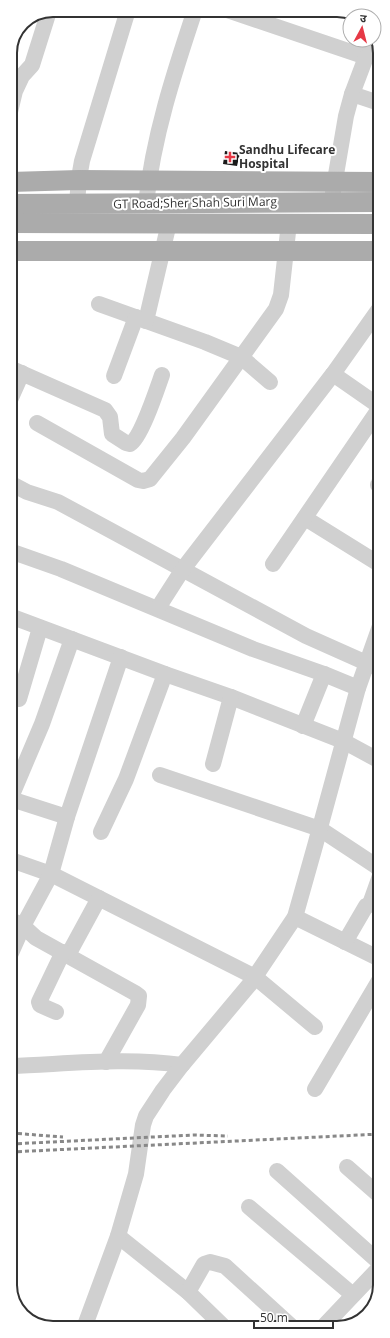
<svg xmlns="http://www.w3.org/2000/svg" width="390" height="1338" viewBox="0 0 390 1338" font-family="'Open Sans','Noto Sans Devanagari',sans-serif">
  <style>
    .building { fill: #1a1a1a }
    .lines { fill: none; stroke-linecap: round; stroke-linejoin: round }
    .minor { stroke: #d0d0d0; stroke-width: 16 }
    .major { stroke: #ababab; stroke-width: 20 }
    .rail { stroke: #888; stroke-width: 3; stroke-dasharray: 4 3; stroke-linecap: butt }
    .poi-dot { fill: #e63946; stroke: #fff; stroke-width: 1.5 }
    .labels { text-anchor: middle; stroke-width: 4; stroke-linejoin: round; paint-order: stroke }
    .poi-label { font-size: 12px; font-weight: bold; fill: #333; stroke: #fff; text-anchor: start }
    .street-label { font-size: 12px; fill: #333; stroke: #fff }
    .rim { fill: none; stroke: #333; stroke-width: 2 }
  </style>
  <rect width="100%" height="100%" fill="#fff"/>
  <path class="building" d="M225 151 240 153 237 166 223 164Z"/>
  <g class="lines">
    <g class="minor">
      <path d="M227 10 366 57 375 38"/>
      <path d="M366 57 352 94 379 103"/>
      <path d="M10 112 15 91 22 76 32 65 49 11"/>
      <path d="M333 192 346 116 352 94"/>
      <path d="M77 204 79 178 82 161 128 10"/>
      <path d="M146 204C153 137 174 73 195 10"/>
      <path d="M99 304 205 342 241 357 270 382"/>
      <path d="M146 321 169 223"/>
      <path d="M10 368 105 410 110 417 112 434 126 443 130 444C141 438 157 389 162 375"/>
      <path d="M333 374 379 406"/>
      <path d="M114 376 136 317"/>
      <path d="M10 400 22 373"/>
      <path d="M37 423 138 480 143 481 150 479 183 438 276 309 281 295 289 223"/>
      <path d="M10 483 27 492 58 502 306 636 380 669"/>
      <path d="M378 485 379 486"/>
      <path d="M305 518 379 564"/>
      <path d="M10 551 61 569 253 649 324 674 358 688"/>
      <path d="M273 564 379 409"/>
      <path d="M158 608 183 569 333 374 379 309"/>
      <path d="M10 616 165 674 231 697 343 741 380 761"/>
      <path d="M19 699 40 628"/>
      <path d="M303 726 324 674"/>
      <path d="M213 764 231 697"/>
      <path d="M160 775 320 829 376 866 380 870"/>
      <path d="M11 797 42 724 72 639"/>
      <path d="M11 799 67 817"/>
      <path d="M101 832 126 779 165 674"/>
      <path d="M11 860 51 874 63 880 255 977 315 1027"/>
      <path d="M370 904 380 876"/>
      <path d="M295 917 380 959"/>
      <path d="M11 920 23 926 36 938 135 993 139 996 138 1005 106 1062"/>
      <path d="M345 942 366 906 373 904 380 907"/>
      <path d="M11 953 23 926 51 874 67 817 121 657"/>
      <path d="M68 955 99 898"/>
      <path d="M56 1012 40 1005 39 1002 63 952"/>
      <path d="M11 1066C67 1064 126 1057 182 1065"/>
      <path d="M315 1089 380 979"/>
      <path d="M347 1167 380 1196"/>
      <path d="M277 1171 380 1263"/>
      <path d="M249 1207 353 1295"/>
      <path d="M118 1236 188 1292 224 1327"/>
      <path d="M188 1292 204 1264 210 1262 225 1266 292 1327"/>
      <path d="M323 1327 380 1267"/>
      <path d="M84 1328 118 1236 136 1174 143 1125 146 1116 163 1090 182 1065 250 984 295 917 315 846 358 688 380 626"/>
    </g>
    <g class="major">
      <path d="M10 182 79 180 379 182"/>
      <path d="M10 204 379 202"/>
      <path d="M10 223 379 224"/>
      <path d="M10 251H379"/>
    </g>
    <g class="rail">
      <path d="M11 1133 63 1137"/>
      <path d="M11 1144 194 1135 228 1136"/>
      <path d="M11 1152 380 1134"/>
    </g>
  </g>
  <path class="poi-dot" d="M228 151h4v4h4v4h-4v4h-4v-4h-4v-4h4z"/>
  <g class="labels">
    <g class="poi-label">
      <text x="239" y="154">Sandhu Lifecare<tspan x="239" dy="14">Hospital</tspan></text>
    </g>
    <g class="street-label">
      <text transform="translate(195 203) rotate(-1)" y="4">GT Road;Sher Shah Suri Marg</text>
    </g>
  </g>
  <path d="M0 0H390V1338H0ZM53 17H337A36 36 0 0 1 373 53V1285A36 36 0 0 1 337 1321H53A36 36 0 0 1 17 1285V53A36 36 0 0 1 53 17Z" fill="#fff" fill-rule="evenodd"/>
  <path class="rim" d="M53 17H337A36 36 0 0 1 373 53V1285A36 36 0 0 1 337 1321H53A36 36 0 0 1 17 1285V53A36 36 0 0 1 53 17Z"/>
  <g transform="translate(362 28) rotate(7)"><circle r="19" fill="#ffffff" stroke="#adadad"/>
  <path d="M0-3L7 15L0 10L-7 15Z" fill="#e63946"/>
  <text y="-6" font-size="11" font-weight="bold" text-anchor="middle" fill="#333333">उ</text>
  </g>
  <path d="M254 1322v6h79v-6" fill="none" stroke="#333333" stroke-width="2"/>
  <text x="260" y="1322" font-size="12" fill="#333333" stroke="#ffffff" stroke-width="3" paint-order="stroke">50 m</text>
</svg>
